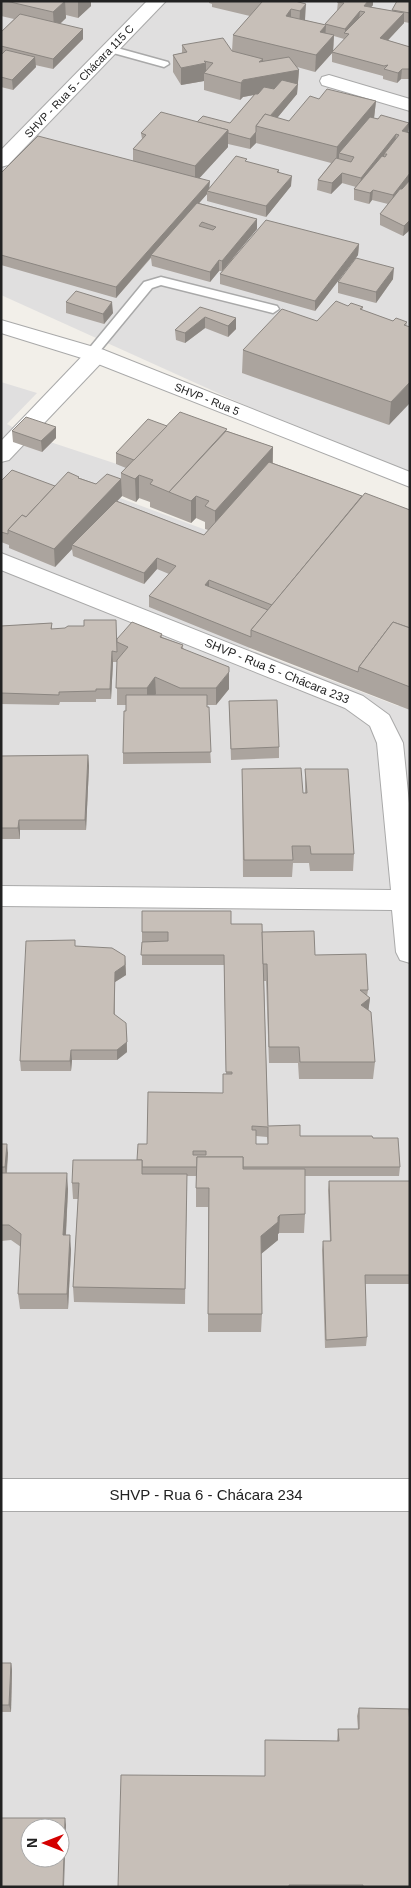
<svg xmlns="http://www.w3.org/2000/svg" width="411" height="1888" viewBox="0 0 411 1888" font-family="Arial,sans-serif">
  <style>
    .residential { fill: #e0dfdf; fill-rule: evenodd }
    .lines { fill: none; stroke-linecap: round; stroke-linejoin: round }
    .service-casing { stroke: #a9a9a9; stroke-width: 3 }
    .minor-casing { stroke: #a9a9a9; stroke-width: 2 }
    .tertiary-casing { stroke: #a9a9a9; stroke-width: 2 }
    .service { fill: #fff; fill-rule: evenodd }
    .minor { fill: #fff; fill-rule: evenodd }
    .tertiary { fill: #fff; fill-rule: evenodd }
    .wall { fill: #aba49e; fill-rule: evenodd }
    .shaded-wall { fill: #8b8681 }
    .building { fill: #c7bfb8; stroke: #8b8681; fill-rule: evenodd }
    .labels { text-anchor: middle; stroke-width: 4.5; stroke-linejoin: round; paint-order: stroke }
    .far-street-label { font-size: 11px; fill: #222; stroke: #fff }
    .street-label { font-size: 12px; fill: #222; stroke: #fff }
    .near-street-label { font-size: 15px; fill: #222; stroke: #fff }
  </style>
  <rect width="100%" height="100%" fill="#f2efe9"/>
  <g class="residential">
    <path d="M1 1H410V480L1 295Z"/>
    <path d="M1 382 37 393 7 424 23 433 144 473 120 498 214 533 272 617 249 649 398 706H410V1887H1ZM30 1828H60V1858H30Z"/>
  </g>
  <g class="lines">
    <g class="service-casing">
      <g id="service">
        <path d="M110 46 168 62 169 64 164 67 106 51 105 49Z"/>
        <path d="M161 277 277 306 279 309 273 313 161 285 152 288 95 357H87L85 354 87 351 144 282Z"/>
      </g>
    </g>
    <g class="minor-casing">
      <g id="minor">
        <path d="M147 1H166L8 165 1 167V150Z"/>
        <path d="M329 75 410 99V111L322 85 320 81 322 77Z"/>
        <path d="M96 349 104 350 107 355 104 360 9 460 1 462V441L88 350Z"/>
        <path d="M1 553 363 696 389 715 403 743 410 813V963L400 960 396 952 392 910 1 906V886L391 890 377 743 370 726 345 708 1 570Z"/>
        <rect x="1" y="1479" width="409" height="32"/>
      </g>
    </g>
    <g class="tertiary-casing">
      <path id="tertiary" d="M1 320 104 350 410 472V487L88 360 1 333Z"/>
    </g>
    <use href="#service" class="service"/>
    <use href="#minor" class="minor"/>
    <use href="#tertiary" class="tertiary"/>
  </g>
  <g class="wall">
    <path d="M1 1H91V6L78 18 66 15V18L60 24 83 39 53 69 35 65 36 67 13 90 1 87V32L14 19 1 16Z"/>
    <path d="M209 1H295L305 20 325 25 337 11 338 1H373V5L371 7 392 11V10L410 1V23L404 22V23L387 40 410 47V81L409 79H401L397 83 383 79V76L332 62V53L315 72 297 67 299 70 297 94 277 118 289 121 319 99 376 101 374 118 409 123 408 132 410 230 403 236 380 225V214L388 204 372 200 369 204 354 200V189L356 187 342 183 331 194 317 190 318 180 331 163 256 143 250 149 228 144V147L199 178 209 188 247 162 279 170V173L291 186 266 217 207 201V194L199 203 257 219V229L233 258 359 244 358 255 315 311 220 284V274L222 271H219L210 282 152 266 151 258 116 298 1 265V173L133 161V149L142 139 141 133 197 122 230 123 254 95 243 97 240 100 204 90V81L181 85 173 72V55L182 53V45L232 51 233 35 250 16 212 7V4L209 3ZM334 36 344 39V40L333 51Z"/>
    <path d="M393 279 376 303 338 293V282Z"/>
    <path d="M66 302 113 313 104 324 66 313Z"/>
    <path d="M348 306 363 307 362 310 393 321 407 322 389 425 242 373 243 350 317 321Z"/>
    <path d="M200 307 236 329 228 337 205 328 185 343 176 340 175 330Z"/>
    <path d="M167 426 227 431 273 447V463L362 496 410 510V710L250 648 149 607V596L169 574 157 569 144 584 73 556 72 549 55 567 9 548V545L1 542V481L55 486 80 478 96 484 121 479V473L126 468 116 464V453ZM122 496 136 502 139 498 150 502V507L191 523 196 518 205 522V529L208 530 204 535 117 501Z"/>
    <path d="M56 427V438L42 452 13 442 12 431Z"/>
    <path d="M52 623V629L117 639 162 634V637L183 645V648L229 689 216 705H207L211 763 123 764V753L126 705H117V662H113L111 699H96V702H60L59 705 1 704V626Z"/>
    <path d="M229 701 279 747V758L231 760Z"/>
    <path d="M88 755 89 766 86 830H20V839H1V756Z"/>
    <path d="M242 769 303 793H305V769L354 854 353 871H310L309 863H293L292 877H243Z"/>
    <path d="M142 911 231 924 262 937 315 955 368 990 367 996 370 998 368 1010 375 1062 373 1079H299L298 1063H269L266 981H264L268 1126 300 1136 373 1138 400 1167 399 1176H305V1214L304 1233H279L278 1234V1240L261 1254 262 1314 261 1332H208V1207H196V1176H187L185 1304 74 1302 73 1287 78 1199H73L72 1183 137 1160 147 1144 223 1093 226 1074 224 965H142ZM256 1136 267 1137 268 1144H256Z"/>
    <path d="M75 940V946L125 956 126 975 115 982V1015L127 1033V1052L117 1060H72L71 1071H21L20 1061Z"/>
    <path d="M1 1144 8 1153 7 1173 68 1189 66 1235 71 1250 68 1309H20L18 1294 21 1247 11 1240 1 1241Z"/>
    <path d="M329 1181H410V1284H365L367 1337 366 1346 325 1348 322 1250 323 1241H330L328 1190Z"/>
    <path d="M1 1663H11L12 1670 11 1712H1Z"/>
    <path d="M359 1708 410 1887H118L265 1776V1740L337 1741 338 1729H358L357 1716Z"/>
  </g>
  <g class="shaded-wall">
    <path d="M65 1 66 18 54 29 53 12Z"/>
    <path d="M78 1H91V6L78 18Z"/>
    <path d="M368 1H373V5L365 14 364 6Z"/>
    <path d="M306 4 305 20 299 28 300 11Z"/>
    <path d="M291 9V26L286 16Z"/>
    <path d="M360 11 359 21 345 33V29Z"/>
    <path d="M404 13V23L380 49V38Z"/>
    <path d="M326 25 325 42 320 32Z"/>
    <path d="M83 29V39L53 69V59Z"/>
    <path d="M334 35 333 52 315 72 316 55Z"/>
    <path d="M35 57 36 67 13 90 12 80Z"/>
    <path d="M263 59 262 76 299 70 297 94 268 129 261 127 295 87 243 97 240 100 241 83Z"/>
    <path d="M206 63V74L204 73V81L181 85V68Z"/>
    <path d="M402 69 401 79 397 83 398 73Z"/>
    <path d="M376 101 374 118 339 153V161L336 164 337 147Z"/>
    <path d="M409 123 408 133 402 131Z"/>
    <path d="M228 130V147L195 183V166Z"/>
    <path d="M256 132V143L250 149V139Z"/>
    <path d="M396 134 395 144 384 154V158L360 188 361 178Z"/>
    <path d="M342 173V183L331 194 332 183Z"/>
    <path d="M410 173V182L392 205 393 195Z"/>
    <path d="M292 176 291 186 266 217V206Z"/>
    <path d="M210 181 209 191H207V194L153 256 151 255V257L116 298V287Z"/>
    <path d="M373 190 372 200 369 204 370 193Z"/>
    <path d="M257 219V229L222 271V261Z"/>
    <path d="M410 220V230L403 236 404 226Z"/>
    <path d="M359 244 358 255 315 311V301Z"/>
    <path d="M219 260V271L210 282V272Z"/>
    <path d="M394 268 393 279 376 303V292Z"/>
    <path d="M112 302 113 313 104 324 103 314Z"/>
    <path d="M205 317V328L185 343V333Z"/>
    <path d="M236 318V329L228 337V326Z"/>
    <path d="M410 382V403L389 425 391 402Z"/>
    <path d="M56 427V438L42 452 41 441Z"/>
    <path d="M273 447 272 469 215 533V511Z"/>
    <path d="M139 475V498L136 502 135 479Z"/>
    <path d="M121 479 122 496 74 546 72 545V549L55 567 54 549Z"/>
    <path d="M196 496V518L191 523V501Z"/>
    <path d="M157 558V569L144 584V573Z"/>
    <path d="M209 580V591L205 585Z"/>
    <path d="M112 651 113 662 111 699 110 689Z"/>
    <path d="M229 672V689L216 705V688Z"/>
    <path d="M155 677 156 694 147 705V688Z"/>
    <path d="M88 755 89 766 86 830 85 820Z"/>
    <path d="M19 820 20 830V839L18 828Z"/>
    <path d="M125 956 126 975 115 982V1024V972Z"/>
    <path d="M370 998 368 1014 361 1005Z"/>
    <path d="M126 1023 127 1052 117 1060V1050Z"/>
    <path d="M71 1050 72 1060 71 1071 70 1061Z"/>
    <path d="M7 1144 8 1153 6 1177 5 1167Z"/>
    <path d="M67 1173 68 1189 65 1250 63 1235Z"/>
    <path d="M280 1215 279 1233 278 1234V1240L261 1254V1236Z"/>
    <path d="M70 1235 71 1250 68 1309 67 1294Z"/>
    <path d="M11 1663 12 1670 11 1712 9 1705Z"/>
    <path d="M65 1818 66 1825 64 1887H63Z"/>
  </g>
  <g class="building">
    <path d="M6 1H65L53 12Z"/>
    <path d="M258 1H295L306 4 300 11 291 9 286 16 326 25 320 32 334 35 316 55 233 35 262 2Z"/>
    <path d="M338 1H368L364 6 404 13 380 38 410 47V69H402L398 73 384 69 388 65 384 66 332 52 349 34 344 33 365 12 360 11 345 29 325 24 344 3 337 2Z"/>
    <path d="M397 1H410V13L392 10Z"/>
    <path d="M20 14 83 29 53 59 1 46V32Z"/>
    <path d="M223 38 232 51 263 59 259 62 289 57 299 70 243 80 241 83 204 73 213 63 204 61 206 63 181 68 173 55 187 52 182 45Z"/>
    <path d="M6 50 35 57 12 80 1 77V55Z"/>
    <path d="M282 80 298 84 270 116 265 114 256 126V132L250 139 228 133V130L197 122 203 116 230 123 255 94H258L264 87 274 89Z"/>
    <path d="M327 89 376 101 337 147 256 126 265 114 289 121 310 96 319 99Z"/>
    <path d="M161 112 228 130 195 166 133 149 146 135 141 133Z"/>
    <path d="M381 115 409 123 402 131 410 133V173L393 195 373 190 370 193 354 189 382 156 385 157 387 154H384L399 135 396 134 361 178 342 173 332 183 318 180 336 158 351 162 354 157 339 153 370 117 378 119Z"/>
    <path d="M38 136 210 181 116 287 1 255V173Z"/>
    <path d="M236 156 247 159 245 161 279 170 277 172 292 176 266 206 207 191Z"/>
    <path d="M410 180V220L404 226 380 214 400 189H402Z"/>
    <path d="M197 203 257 219 222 261 219 260 210 272 151 255ZM202 222 216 227 213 230 199 226Z"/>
    <path d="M266 220 359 244 315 301 220 274Z"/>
    <path d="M356 258 394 268 376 292 338 282Z"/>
    <path d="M76 291 112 302 103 314 66 302Z"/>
    <path d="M336 301 348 306 351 303 363 307 360 309 393 321 396 318 407 322 404 325 410 327V382L391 402 243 350 282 309 317 321Z"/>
    <path d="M200 307 236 318 228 326 205 317 185 333 175 330Z"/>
    <path d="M180 412 227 429 169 492 150 484 153 480 139 475 135 479 121 473Z"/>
    <path d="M26 417 56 427 41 441 12 431Z"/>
    <path d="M148 419 167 426 134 460 116 453Z"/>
    <path d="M226 431 273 447 215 511 205 506 209 501 196 496 191 501 169 492Z"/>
    <path d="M269 462 362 496 272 605 209 580 205 585 268 610 251 630V637L149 596 176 566 157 558 144 573 72 545 116 501 204 535Z"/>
    <path d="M12 470 55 486 26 517 22 515 8 530V534L1 532V481Z"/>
    <path d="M68 472 79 477 78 478 96 484 107 474 121 479 54 549 8 530 22 515 26 517Z"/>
    <path d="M365 493 410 510V628L393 622 359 667 358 672 251 630Z"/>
    <path d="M84 620H116L117 652 112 651 110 689H96V691L59 692V695L1 693V626L52 623 51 629 65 628 68 626H84Z"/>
    <path d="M132 622 162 634 160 637 183 645 181 648 229 667V672L216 688H180L155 677 147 688H116L117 660 128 647 117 642V639Z"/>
    <path d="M393 622 410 628V687L359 667Z"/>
    <path d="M126 695H207V707H209L211 752 123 753 124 711H126Z"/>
    <path d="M277 700 279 747 231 749 229 701Z"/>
    <path d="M88 755 85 820H19L18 828H1V756Z"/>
    <path d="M301 768 303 793H307L305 769H348L354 854H311L310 846H292L293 860H244L242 769Z"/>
    <path d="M142 911H231V924H262L268 1126 300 1125V1136H372L373 1138H398L400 1167H243V1157H197V1167H142V1160H137L138 1144H147L148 1092 223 1093V1074H232V1072H226L224 955H141L142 942 168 941V932H142ZM252 1126 268 1127V1144H256V1130H252ZM193 1151H206V1155H193Z"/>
    <path d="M314 931 315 955 366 954 368 990H360L370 998 361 1005 371 1012 375 1062H300L299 1047H269L267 964H263L262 932Z"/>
    <path d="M75 940V946L112 948 125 956V965L115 972 114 1014 126 1023 127 1042 117 1050H71L70 1061H20L26 941Z"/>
    <path d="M1 1144H7L5 1167H1Z"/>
    <path d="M197 1157H243V1169H305V1214L280 1215 278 1217V1222L261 1236 262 1314H208L209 1188H196Z"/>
    <path d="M73 1160H142V1174H187L185 1289 73 1287 79 1183H72Z"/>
    <path d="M1 1173H67L63 1235H70L67 1294H18L21 1234 9 1225H1Z"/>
    <path d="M329 1181H410V1275H365L367 1337 326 1340 323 1241H331Z"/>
    <path d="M1 1663H11L9 1705H1Z"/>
    <path d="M359 1708 409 1709 410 1726V1887H363V1885H289V1887H118L121 1775 265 1776V1740L339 1741 338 1729H359Z"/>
    <path d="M1 1818H65L63 1887H1ZM30 1828H60V1858H30Z"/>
  </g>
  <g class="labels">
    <g class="far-street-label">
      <text transform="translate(79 81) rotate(-46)" y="4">SHVP - Rua 5 - Chácara 115 C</text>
      <text transform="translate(207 399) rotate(22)" y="4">SHVP - Rua 5</text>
    </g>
    <g class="street-label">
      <text transform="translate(277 671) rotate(22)" y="4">SHVP - Rua 5 - Chácara 233</text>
    </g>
    <g class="near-street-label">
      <text x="206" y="1500">SHVP - Rua 6 - Chácara 234</text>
    </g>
  </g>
  <rect width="411" height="1888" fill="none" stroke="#222222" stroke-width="5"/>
  <g transform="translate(45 1843) rotate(270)"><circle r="24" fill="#ffffff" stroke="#a7a7a7"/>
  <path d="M0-4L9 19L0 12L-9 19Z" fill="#d40000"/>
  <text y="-8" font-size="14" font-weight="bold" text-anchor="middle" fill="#222222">N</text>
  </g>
</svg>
